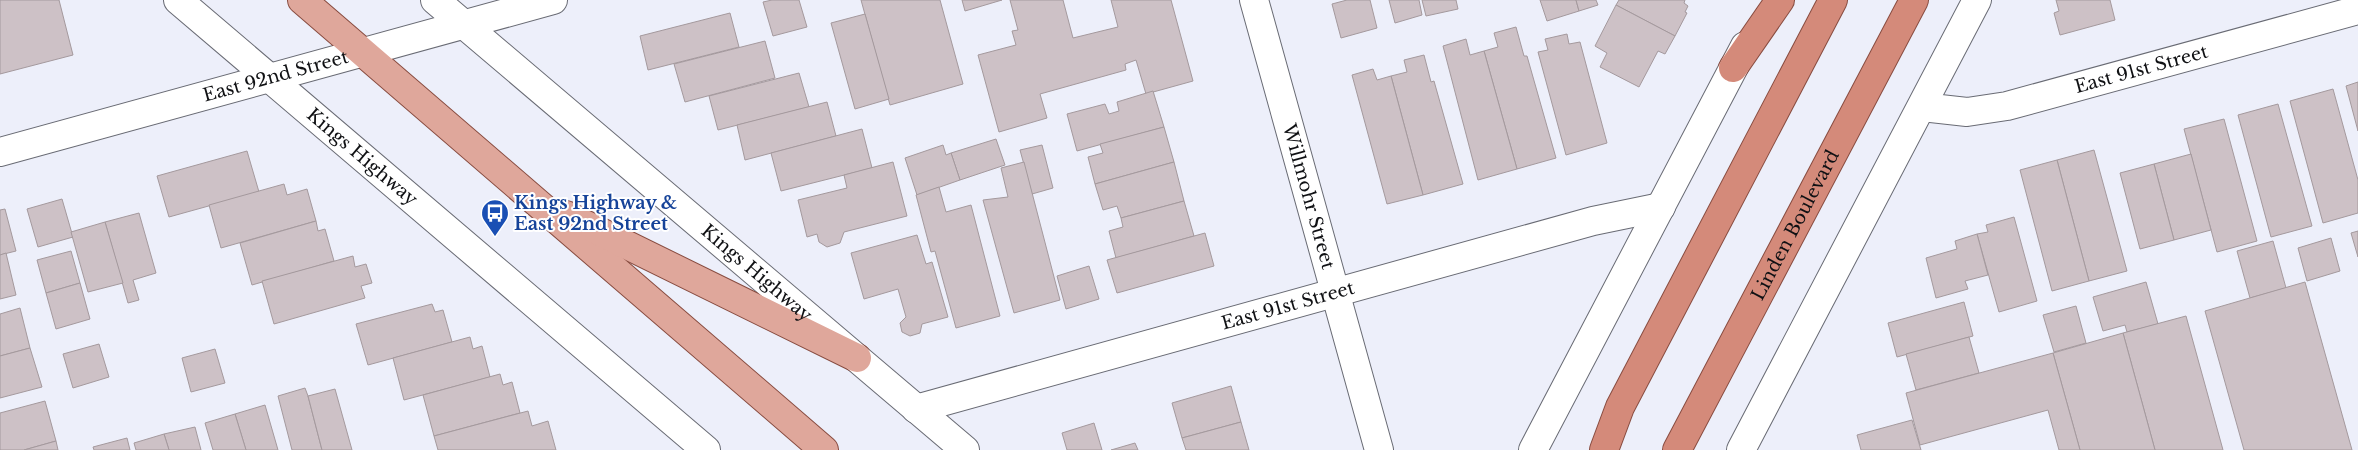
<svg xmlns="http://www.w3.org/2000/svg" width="2358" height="450" viewBox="0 0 2358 450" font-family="'Libre Baskerville',serif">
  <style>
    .building { fill: #cdc1c6; stroke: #a4999d }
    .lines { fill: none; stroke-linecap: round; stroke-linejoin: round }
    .minor-casing { stroke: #696b74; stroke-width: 30 }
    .tertiary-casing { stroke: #696b74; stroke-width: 30 }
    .primary-casing { stroke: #884c40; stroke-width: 30 }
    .trunk-casing { stroke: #884c40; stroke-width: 30 }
    .minor { stroke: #fff; stroke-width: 28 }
    .tertiary { stroke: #fff; stroke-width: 28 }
    .primary { stroke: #dfa79b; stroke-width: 28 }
    .trunk { stroke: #d48a7a; stroke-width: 28 }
    .labels { text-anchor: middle; stroke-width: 4; stroke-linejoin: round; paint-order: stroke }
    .street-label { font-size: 18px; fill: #101114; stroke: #fff }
    .transit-label { font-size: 18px; font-weight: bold; fill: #164399; stroke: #fff; text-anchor: start }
  </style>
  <rect width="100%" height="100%" fill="#edeffa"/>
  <g class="building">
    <path d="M0 0H59L73 55 0 74Z"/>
    <path d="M772 0H799L807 27 773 36 763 2Z"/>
    <path d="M861 0H940L963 84 890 105Z"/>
    <path d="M962 0H1002L965 11Z"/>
    <path d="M1010 0H1063L1073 38 1118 27 1111 0H1171L1193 81 1146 94 1136 60 1125 64 1126 70 1040 94 1047 118 999 132 978 55 1016 45 1012 31 1018 30Z"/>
    <path d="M1347 0H1370L1377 28 1341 38 1332 4Z"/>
    <path d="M1389 0H1419L1422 15 1395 23Z"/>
    <path d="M1422 0H1456L1458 9 1426 16Z"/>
    <path d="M1540 0H1576L1579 11 1547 21Z"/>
    <path d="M1576 0H1596L1598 5 1579 11Z"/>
    <path d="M1619 0H1685L1684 3 1688 6 1685 12 1687 13 1675 36 1616 5Z"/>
    <path d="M2056 0H2110L2115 20 2060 35 2054 13 2059 11Z"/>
    <path d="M1616 5 1675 36 1665 54 1658 51 1639 87 1600 67 1607 53 1595 46Z"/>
    <path d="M730 13 739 47 648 70 640 36Z"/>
    <path d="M865 14 889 99 855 109 831 23Z"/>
    <path d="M1516 27 1524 56H1527L1556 158 1517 169 1484 51 1498 47 1494 33Z"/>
    <path d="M1567 34 1569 44 1580 42 1607 143 1566 155 1538 52 1548 50 1545 39Z"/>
    <path d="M1466 39 1470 55 1484 51 1517 169 1478 180 1443 46Z"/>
    <path d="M765 41 775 78 685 102 674 64Z"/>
    <path d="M1424 55 1431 82 1434 81 1463 184 1423 195 1391 76 1407 72 1404 60Z"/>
    <path d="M1373 69 1377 80 1391 76 1423 195 1387 204 1352 75Z"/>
    <path d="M799 73 809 107 718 130 709 96Z"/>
    <path d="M2358 82V131L2346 86Z"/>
    <path d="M2333 89 2358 180V213L2323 223 2290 101Z"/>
    <path d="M1153 91 1164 127 1077 151 1067 114 1105 104 1109 114 1119 111 1117 102Z"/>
    <path d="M827 102 836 136 745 160 737 125Z"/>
    <path d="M2278 104 2312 226 2271 237 2238 115Z"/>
    <path d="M2224 119 2257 241 2217 252 2184 129Z"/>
    <path d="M1164 127 1174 162 1095 184 1088 157 1103 153 1100 144Z"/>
    <path d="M862 129 872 168 781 191 771 153Z"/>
    <path d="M996 139 1005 165 960 180 951 153Z"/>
    <path d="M943 145 946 155 951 153 960 180 917 195 905 158Z"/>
    <path d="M1042 145 1053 188 1032 194 1020 150Z"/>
    <path d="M2094 150 2127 271 2089 281 2057 160Z"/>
    <path d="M247 151 259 192 169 217 157 176Z"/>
    <path d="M2191 154 2211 230 2174 240 2154 164Z"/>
    <path d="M2057 160 2089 281 2052 291 2020 170Z"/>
    <path d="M893 162 907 216 844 232 840 243 827 247 819 242 817 234 807 237 798 200 847 188 844 175Z"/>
    <path d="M1024 162 1060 300 1014 313 983 200 1008 197 1001 168Z"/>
    <path d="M1174 162 1184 201 1121 218 1117 206 1103 210 1095 184Z"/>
    <path d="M2154 164 2174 240 2140 249 2120 173Z"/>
    <path d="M284 184 287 195 307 189 316 221 221 248 209 205Z"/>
    <path d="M939 187 946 212 971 205 1000 316 956 328 935 251 931 252 916 195Z"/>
    <path d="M62 199 73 237 38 247 27 209Z"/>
    <path d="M1184 201 1194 236 1116 258 1109 231 1123 227 1121 218Z"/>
    <path d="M5 209 16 251 0 255V210Z"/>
    <path d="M139 213 156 273 133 280 139 300 128 303 105 222Z"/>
    <path d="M2014 217 2037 301 1999 312 1977 234 1988 232 1986 225Z"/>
    <path d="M316 221 318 231 325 229 334 261 252 285 240 243Z"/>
    <path d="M105 222 123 283 88 292 71 232Z"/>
    <path d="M2358 231V257L2351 233Z"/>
    <path d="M1205 233 1214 266 1117 293 1107 260Z"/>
    <path d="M1977 234 1988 275 1965 281 1968 289 1936 298 1926 258 1957 249 1955 241Z"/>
    <path d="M917 235 926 264 932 262 948 317 922 324 920 333 910 336 902 332 900 323 906 317 898 289 864 299 851 253Z"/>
    <path d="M2331 238 2340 271 2307 281 2298 248Z"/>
    <path d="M2273 241 2286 288 2250 298 2237 251Z"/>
    <path d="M71 251 80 283 46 293 37 260Z"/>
    <path d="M6 253 16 295 0 299V255Z"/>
    <path d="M353 256 355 267 366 264 372 283 361 286 365 298 274 324 262 281Z"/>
    <path d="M1089 266 1099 299 1066 309 1057 276Z"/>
    <path d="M2146 282 2158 324 2127 332 2125 325 2103 331 2093 297Z"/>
    <path d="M2305 282 2352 450H2244L2205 311Z"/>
    <path d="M80 283 90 319 56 329 46 293Z"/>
    <path d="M1964 302 1973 336 1897 357 1888 323Z"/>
    <path d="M432 304 435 312 443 310 452 342 368 365 356 324Z"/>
    <path d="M2076 306 2086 343 2054 352 2043 315Z"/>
    <path d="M20 308 30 348 0 356V314Z"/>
    <path d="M2186 316 2223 450H2155L2123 333Z"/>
    <path d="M2123 333 2155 450H2080L2053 353Z"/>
    <path d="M470 337 473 349 482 346 490 377 404 400 393 358Z"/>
    <path d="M1969 337 1979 373 1916 390 1906 354Z"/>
    <path d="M99 344 109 377 73 388 63 354Z"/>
    <path d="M30 348 42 387 0 398V356Z"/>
    <path d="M215 349 225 383 191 392 182 358Z"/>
    <path d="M2053 353 2080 450H2059L2048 410 1920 445 1906 393Z"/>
    <path d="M500 374 503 385 512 382 520 413 434 436 423 395Z"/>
    <path d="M1231 386 1241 422 1182 438 1172 403Z"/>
    <path d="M305 388 308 396 322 450H292L278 396Z"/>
    <path d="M335 389 352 450H322L308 396Z"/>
    <path d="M45 401 56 441 24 450H0V413Z"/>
    <path d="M265 405 278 450H246L235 414Z"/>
    <path d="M528 411 532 426 548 421 556 450H438L434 436Z"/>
    <path d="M235 414 246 450H213L205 423Z"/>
    <path d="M1912 420 1921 450H1861L1857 435Z"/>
    <path d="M1241 422 1249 450H1186L1182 438Z"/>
    <path d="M1094 423 1102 450H1067L1062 433Z"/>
    <path d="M195 427 201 450H169L164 434Z"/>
    <path d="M164 434 169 450H136L134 443Z"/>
    <path d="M127 438 130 450H94L93 447Z"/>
    <path d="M56 441 58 450H24Z"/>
    <path d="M1135 443 1138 450H1111Z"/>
  </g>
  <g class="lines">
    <g class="minor-casing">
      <g id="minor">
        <path id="s1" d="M1254 0 1379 450"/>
        <path id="s2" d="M1922 107 1967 112 2007 106 2358 10"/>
        <path id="s3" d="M0 152 553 0"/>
        <path id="s4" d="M916 409 1593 221 1661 207"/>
      </g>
    </g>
    <g class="tertiary-casing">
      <g id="tertiary">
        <path id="s5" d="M178 0 706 450"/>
        <path id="s6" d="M435 0 965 450"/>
        <path d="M1533 450 1745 46"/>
        <path d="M1741 450 1977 0"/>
      </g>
    </g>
    <g class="primary-casing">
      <g id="primary">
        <path d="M302 0 824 450"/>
        <path d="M566 215 857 358"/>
      </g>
    </g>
    <g class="trunk-casing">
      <g id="trunk">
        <path d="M1733 68 1780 0"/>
        <path d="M1604 450 1620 407 1833 0"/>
        <path id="s7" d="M1677 450 1914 0"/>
      </g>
    </g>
    <use href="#minor" class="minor"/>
    <use href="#tertiary" class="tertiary"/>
    <use href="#primary" class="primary"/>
    <use href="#trunk" class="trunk"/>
  </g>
  <defs>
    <g id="bus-pin" transform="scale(1.4375)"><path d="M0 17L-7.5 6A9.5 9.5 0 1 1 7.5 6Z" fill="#1a4fb4" stroke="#fff"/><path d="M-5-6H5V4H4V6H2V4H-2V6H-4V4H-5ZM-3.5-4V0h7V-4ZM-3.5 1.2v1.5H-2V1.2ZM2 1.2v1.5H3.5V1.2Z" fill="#fff"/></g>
  </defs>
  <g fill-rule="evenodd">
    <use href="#bus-pin" x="495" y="213"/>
  </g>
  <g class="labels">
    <g class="street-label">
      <text dy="6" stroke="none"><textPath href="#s2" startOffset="225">East 91st Street</textPath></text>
      <text dy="6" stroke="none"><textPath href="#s3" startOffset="286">East 92nd Street</textPath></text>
      <text dy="6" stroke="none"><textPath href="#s5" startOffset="242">Kings Highway</textPath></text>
      <text dy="6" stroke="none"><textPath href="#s1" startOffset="204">Willmohr Street</textPath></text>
      <text dy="6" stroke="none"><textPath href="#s7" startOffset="254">Linden Boulevard</textPath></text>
      <text dy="6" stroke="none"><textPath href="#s6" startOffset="422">Kings Highway</textPath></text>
      <text dy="6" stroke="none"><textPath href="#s4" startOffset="386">East 91st Street</textPath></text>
    </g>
    <g class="transit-label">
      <text x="514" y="209">Kings Highway &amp;<tspan x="514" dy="21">East 92nd Street</tspan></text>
    </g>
  </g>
</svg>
